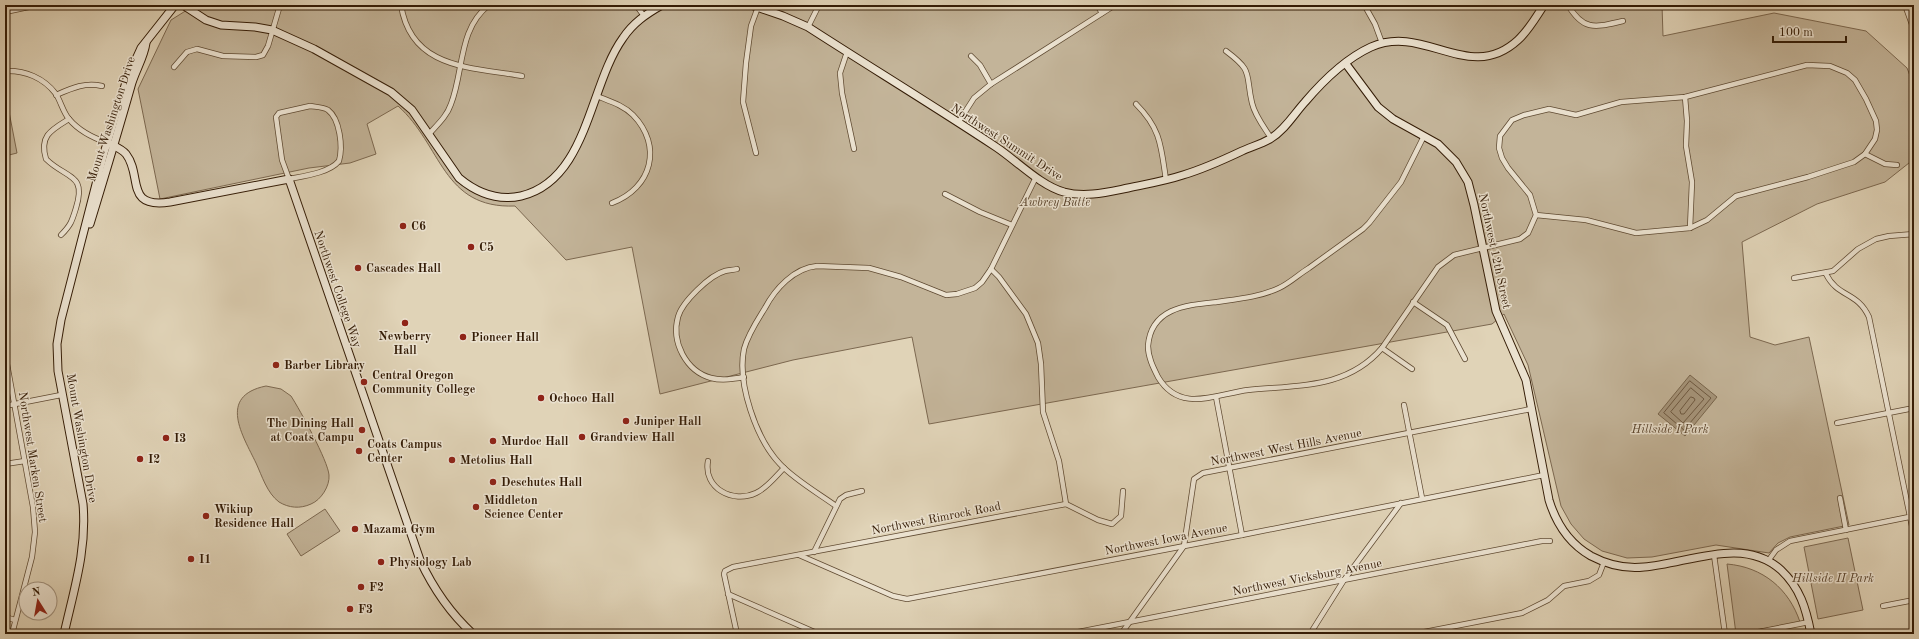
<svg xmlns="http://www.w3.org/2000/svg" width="1919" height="639" viewBox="0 0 1919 639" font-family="'Old Standard TT',serif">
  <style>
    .green { fill: #c3b499; stroke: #7c6850 }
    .water { fill: #a6957b; stroke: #78654c }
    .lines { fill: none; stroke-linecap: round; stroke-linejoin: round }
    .shore { stroke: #6d5840; stroke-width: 1 }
    .street-casing { stroke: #5f4a32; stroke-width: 6 }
    .secondary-casing { stroke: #341c06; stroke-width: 9 }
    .street { stroke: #ebe2d0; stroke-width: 4.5 }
    .secondary { stroke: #ebe2d0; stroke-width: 7 }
    .poi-dot { fill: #8f2418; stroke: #ebe2d0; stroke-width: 1.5 }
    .labels { text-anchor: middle; stroke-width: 3; stroke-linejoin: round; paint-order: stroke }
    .street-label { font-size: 12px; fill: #341c06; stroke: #ebe2d0 }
    .park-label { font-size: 12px; font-style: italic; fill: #58422b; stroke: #ebe2d0 }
    .poi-label { font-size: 12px; font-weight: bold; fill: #341c06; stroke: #ebe2d0; text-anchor: start }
  </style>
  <rect width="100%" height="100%" fill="#e0d3b7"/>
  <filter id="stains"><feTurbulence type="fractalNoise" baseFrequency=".005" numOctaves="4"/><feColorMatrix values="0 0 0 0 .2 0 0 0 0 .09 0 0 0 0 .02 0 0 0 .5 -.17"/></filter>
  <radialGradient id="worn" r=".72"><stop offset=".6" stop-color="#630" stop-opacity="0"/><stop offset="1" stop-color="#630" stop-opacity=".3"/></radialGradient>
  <g class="green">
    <path d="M195 5H1662L1663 36 1774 13 1866 31 1907 68 1914 86V159L1885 182 1817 204 1742 242 1750 337 1775 345 1809 337 1849 525 1790 537 1778 543 1769 553 1716 545 1652 557 1627 558 1602 551 1584 539 1571 524 1561 506 1528 365 1504 314 1492 324 929 424 912 337 793 360 660 394 632 247 566 260 515 206C442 209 442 145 398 106L367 124 376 154 350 163 309 168 160 199 138 89 171 20Z"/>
    <path d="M5 91 17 153 5 156Z"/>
    <path d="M266 386 281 389 291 396C300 410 328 461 329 475 330 486 321 500 311 504 300 509 289 508 279 502 267 493 262 476 256 463 243 436 217 396 266 386Z"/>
    <path d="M325 509 340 531 301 556 287 534Z"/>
    <path d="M1848 538 1863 610 1818 619 1804 547Z"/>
    <path d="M1727 564C1763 567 1789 589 1800 622L1736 634Z"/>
  </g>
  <path class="water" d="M1690 375 1717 397 1685 436 1658 414Z"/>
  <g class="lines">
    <g class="shore">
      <path d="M1690 381 1711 398 1684 430 1664 413Z"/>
      <path d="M1691 388 1704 399 1683 423 1671 412Z"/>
      <path d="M1691 397 1694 398 1695 400 1684 414H1681L1680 411Z"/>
    </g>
    <g class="street-casing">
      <g id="street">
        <path d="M401 5C411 69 470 67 522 76"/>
        <path d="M636 5 644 16"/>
        <path d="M1097 5 1102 13"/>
        <path d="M1568 5C1584 32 1596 27 1623 21"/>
        <path d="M1905 5 1914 30"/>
        <path d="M1366 8 1375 24 1382 43"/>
        <path d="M5 12 38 5"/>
        <path d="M808 27 819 5"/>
        <path d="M1226 51C1254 72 1245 73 1252 103 1255 116 1264 127 1271 138"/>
        <path d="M847 52 840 73 842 93 854 149"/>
        <path d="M971 56 980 65 991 84"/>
        <path d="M174 67 187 52 197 49 223 56 256 57 263 55 268 46 280 5"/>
        <path d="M5 71C25 70 44 78 56 94 61 102 63 112 69 119 79 131 93 138 108 143"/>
        <path d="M56 95C72 88 85 82 102 86"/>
        <path d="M597 96C609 101 623 105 633 115 663 146 652 188 612 203"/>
        <path d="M1685 97 1687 121 1686 146 1692 182 1690 228"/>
        <path d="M1136 104C1161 129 1161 146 1166 180"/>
        <path d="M310 106C316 107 323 107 328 110 340 119 343 147 339 161 329 173 304 176 289 179L282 160 276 117 279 113Z"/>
        <path d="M958 123 974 98 991 84 1115 5"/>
        <path d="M429 134C438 124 447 116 451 104 464 71 458 29 489 5"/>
        <path d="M1424 136 1401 182 1369 223 1363 229C1345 242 1327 255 1309 268 1299 274 1290 283 1279 288 1260 297 1238 299 1217 302 1188 305 1151 307 1148 346 1148 357 1153 367 1158 377 1180 414 1216 394 1248 390 1298 385 1347 389 1382 348L1438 267 1454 255 1520 239 1528 233 1536 215 1530 195 1508 168 1502 158 1499 148 1500 136 1512 120 1524 115 1549 109 1576 115 1621 102 1685 97 1807 65 1830 66 1847 73 1855 80 1866 99 1876 121 1877 130 1875 139 1865 154 1854 162 1808 177 1736 196 1707 220 1690 228 1636 233 1586 220 1536 215"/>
        <path d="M756 153 743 102 746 63 751 26 758 7"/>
        <path d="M1865 154 1885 164 1897 165"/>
        <path d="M945 194 980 212 1012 225"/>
        <path d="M61 235C71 225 72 221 76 208 87 173 66 179 46 159 39 136 51 130 69 119"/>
        <path d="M737 269C734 270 729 270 725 271 710 275 682 302 678 317 671 342 686 371 711 378 722 381 733 379 744 377"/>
        <path d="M991 269 999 277 1026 314 1038 343 1041 364 1043 412 1059 461 1066 504"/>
        <path d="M1826 274C1838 298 1857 291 1869 317L1914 536"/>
        <path d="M1794 278 1833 271 1858 249 1876 239 1889 236 1914 234"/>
        <path d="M1413 302 1447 325 1465 359"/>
        <path d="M1382 348 1412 369"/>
        <path d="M5 353 33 507 35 532 32 557 12 634"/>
        <path d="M1216 397 1242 535"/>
        <path d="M1404 405 1422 498"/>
        <path d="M5 406 61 395"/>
        <path d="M1837 423 1914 408"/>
        <path d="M708 461C703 488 733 504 756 493 767 488 775 477 784 468"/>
        <path d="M5 464 25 461"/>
        <path d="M1840 498 1846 530"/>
        <path d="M836 506C818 493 795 480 780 464 756 439 737 383 744 349 748 334 757 321 765 308 775 289 794 268 817 266L869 268 901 277 946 295 957 294 975 288 982 282 991 269 1036 177"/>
        <path d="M814 552 840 499 846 495 862 491"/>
        <path d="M799 555 893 596 907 599 1242 535 1544 475"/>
        <path d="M1714 555 1725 634"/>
        <path d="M1768 561 1776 550 1790 541 1914 516"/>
        <path d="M728 594 819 634"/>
        <path d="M1883 606 1914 600"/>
        <path d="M5 617 15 620"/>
        <path d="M737 634 724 574 725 571 733 567 1066 504 1098 520 1112 524 1121 516 1123 491"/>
        <path d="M1068 634 1542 541H1550"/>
        <path d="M1121 634 1184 546 1194 479 1203 473 1531 409"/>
        <path d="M1310 634 1344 580 1401 503"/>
        <path d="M1414 634 1522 613 1548 600 1564 586 1589 581 1599 575 1604 562"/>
        <path d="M1748 634 1809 622"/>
      </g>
    </g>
    <g class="secondary-casing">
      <g id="secondary">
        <path d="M183 5 206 20 221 25 255 27 272 30 314 49 391 92 412 110 459 178C477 193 498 201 521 196 588 180 589 85 623 38 633 23 646 14 662 5"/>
        <path d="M751 5 783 16 808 27C870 67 934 106 996 147 1017 161 1041 186 1064 192 1085 198 1108 192 1128 188 1146 184 1165 181 1183 175 1203 169 1223 160 1242 151 1251 147 1261 144 1270 139 1285 130 1294 114 1305 102 1322 82 1347 58 1371 47 1425 23 1469 85 1518 40 1529 30 1536 17 1544 5"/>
        <path d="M1346 64 1378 107 1393 119 1438 144 1456 162 1468 182 1474 205 1496 311 1526 380 1549 500C1556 523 1570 544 1591 556 1608 565 1625 569 1644 567 1687 564 1743 535 1781 570 1800 588 1806 608 1811 634"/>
        <path d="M108 143C114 146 122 149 126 154 143 176 124 209 170 202L289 179 420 560C433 588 450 613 473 634"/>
        <path d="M90 224C104 178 118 132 131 86 135 71 144 58 146 43"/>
        <path d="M64 634C74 589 87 550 83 504L58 371 57 344 61 320 104 153 127 79 141 48 175 5"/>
      </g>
    </g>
    <use href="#street" class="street"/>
    <use href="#secondary" class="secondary"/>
  </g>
  <g class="poi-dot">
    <circle cx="403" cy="226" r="4"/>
    <circle cx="471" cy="247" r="4"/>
    <circle cx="358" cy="268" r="4"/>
    <circle cx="405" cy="323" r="4"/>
    <circle cx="463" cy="337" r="4"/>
    <circle cx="276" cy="365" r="4"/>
    <circle cx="364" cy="382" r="4"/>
    <circle cx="541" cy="398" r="4"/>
    <circle cx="626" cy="421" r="4"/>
    <circle cx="362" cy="430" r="4"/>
    <circle cx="582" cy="437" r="4"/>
    <circle cx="166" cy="438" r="4"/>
    <circle cx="493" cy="441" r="4"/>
    <circle cx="359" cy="451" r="4"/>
    <circle cx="140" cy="459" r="4"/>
    <circle cx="452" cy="460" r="4"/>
    <circle cx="493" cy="482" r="4"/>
    <circle cx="476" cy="507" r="4"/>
    <circle cx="206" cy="516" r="4"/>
    <circle cx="355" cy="529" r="4"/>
    <circle cx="191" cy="559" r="4"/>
    <circle cx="381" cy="562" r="4"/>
    <circle cx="361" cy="587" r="4"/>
    <circle cx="350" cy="609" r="4"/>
  </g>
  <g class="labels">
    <g class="street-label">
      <text transform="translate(111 119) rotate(-72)" y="4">Mount Washington Drive</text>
      <text transform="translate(1007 142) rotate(33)" y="4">Northwest Summit Drive</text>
      <text transform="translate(1495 251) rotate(78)" y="4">Northwest 12th Street</text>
      <text transform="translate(338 289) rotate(71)" y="4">Northwest College Way</text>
      <text transform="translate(82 438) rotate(80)" y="4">Mount Washington Drive</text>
      <text transform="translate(1286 447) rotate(-11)" y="4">Northwest West Hills Avenue</text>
      <text transform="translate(33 457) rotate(81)" y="4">Northwest Marken Street</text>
      <text transform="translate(936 518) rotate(-11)" y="4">Northwest Rimrock Road</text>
      <text transform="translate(1166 539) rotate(-11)" y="4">Northwest Iowa Avenue</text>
      <text transform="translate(1307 577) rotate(-11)" y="4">Northwest Vicksburg Avenue</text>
    </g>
    <g class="park-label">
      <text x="1055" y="206">Awbrey Butte</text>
      <text x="1670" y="433">Hillside I Park</text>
      <text x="1833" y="582">Hillside II Park</text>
    </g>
    <g class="poi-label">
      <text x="411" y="230">C6</text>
      <text x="479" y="251">C5</text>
      <text x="366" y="272">Cascades Hall</text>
      <text x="405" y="340" text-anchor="middle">Newberry<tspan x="405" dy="14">Hall</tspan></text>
      <text x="471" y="341">Pioneer Hall</text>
      <text x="284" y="369">Barber Library</text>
      <text x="372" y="379">Central Oregon<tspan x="372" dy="14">Community College</tspan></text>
      <text x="549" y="402">Ochoco Hall</text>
      <text x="634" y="425">Juniper Hall</text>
      <text x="354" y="427" text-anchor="end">The Dining Hall<tspan x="354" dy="14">at Coats Campu</tspan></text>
      <text x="590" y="441">Grandview Hall</text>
      <text x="174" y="442">I3</text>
      <text x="501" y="445">Murdoc Hall</text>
      <text x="367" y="448">Coats Campus<tspan x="367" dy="14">Center</tspan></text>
      <text x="148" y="463">I2</text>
      <text x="460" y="464">Metolius Hall</text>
      <text x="501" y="486">Deschutes Hall</text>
      <text x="484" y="504">Middleton<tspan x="484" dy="14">Science Center</tspan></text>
      <text x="214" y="513">Wikiup<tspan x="214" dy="14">Residence Hall</tspan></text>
      <text x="363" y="533">Mazama Gym</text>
      <text x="199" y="563">I1</text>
      <text x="389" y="566">Physiology Lab</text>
      <text x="369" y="591">F2</text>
      <text x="358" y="613">F3</text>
    </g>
  </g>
  <rect width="1919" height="639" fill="none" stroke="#e0d3b7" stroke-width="20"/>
  <rect x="6" y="6" width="1907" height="627" fill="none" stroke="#341c06" stroke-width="2"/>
  <rect x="10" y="10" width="1899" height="619" fill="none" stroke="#341c06"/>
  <g transform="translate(38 601) rotate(349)"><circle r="19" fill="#ebe2d0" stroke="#a2937f"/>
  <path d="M0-3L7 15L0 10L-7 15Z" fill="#8f2418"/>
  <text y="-6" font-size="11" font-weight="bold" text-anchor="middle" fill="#341c06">N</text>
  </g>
  <path d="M1773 36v6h73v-6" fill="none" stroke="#341c06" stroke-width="2"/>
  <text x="1779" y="36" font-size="12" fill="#341c06" stroke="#ebe2d0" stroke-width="3" paint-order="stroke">100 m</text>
  <rect width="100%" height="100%" filter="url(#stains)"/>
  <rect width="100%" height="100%" fill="url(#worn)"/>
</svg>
